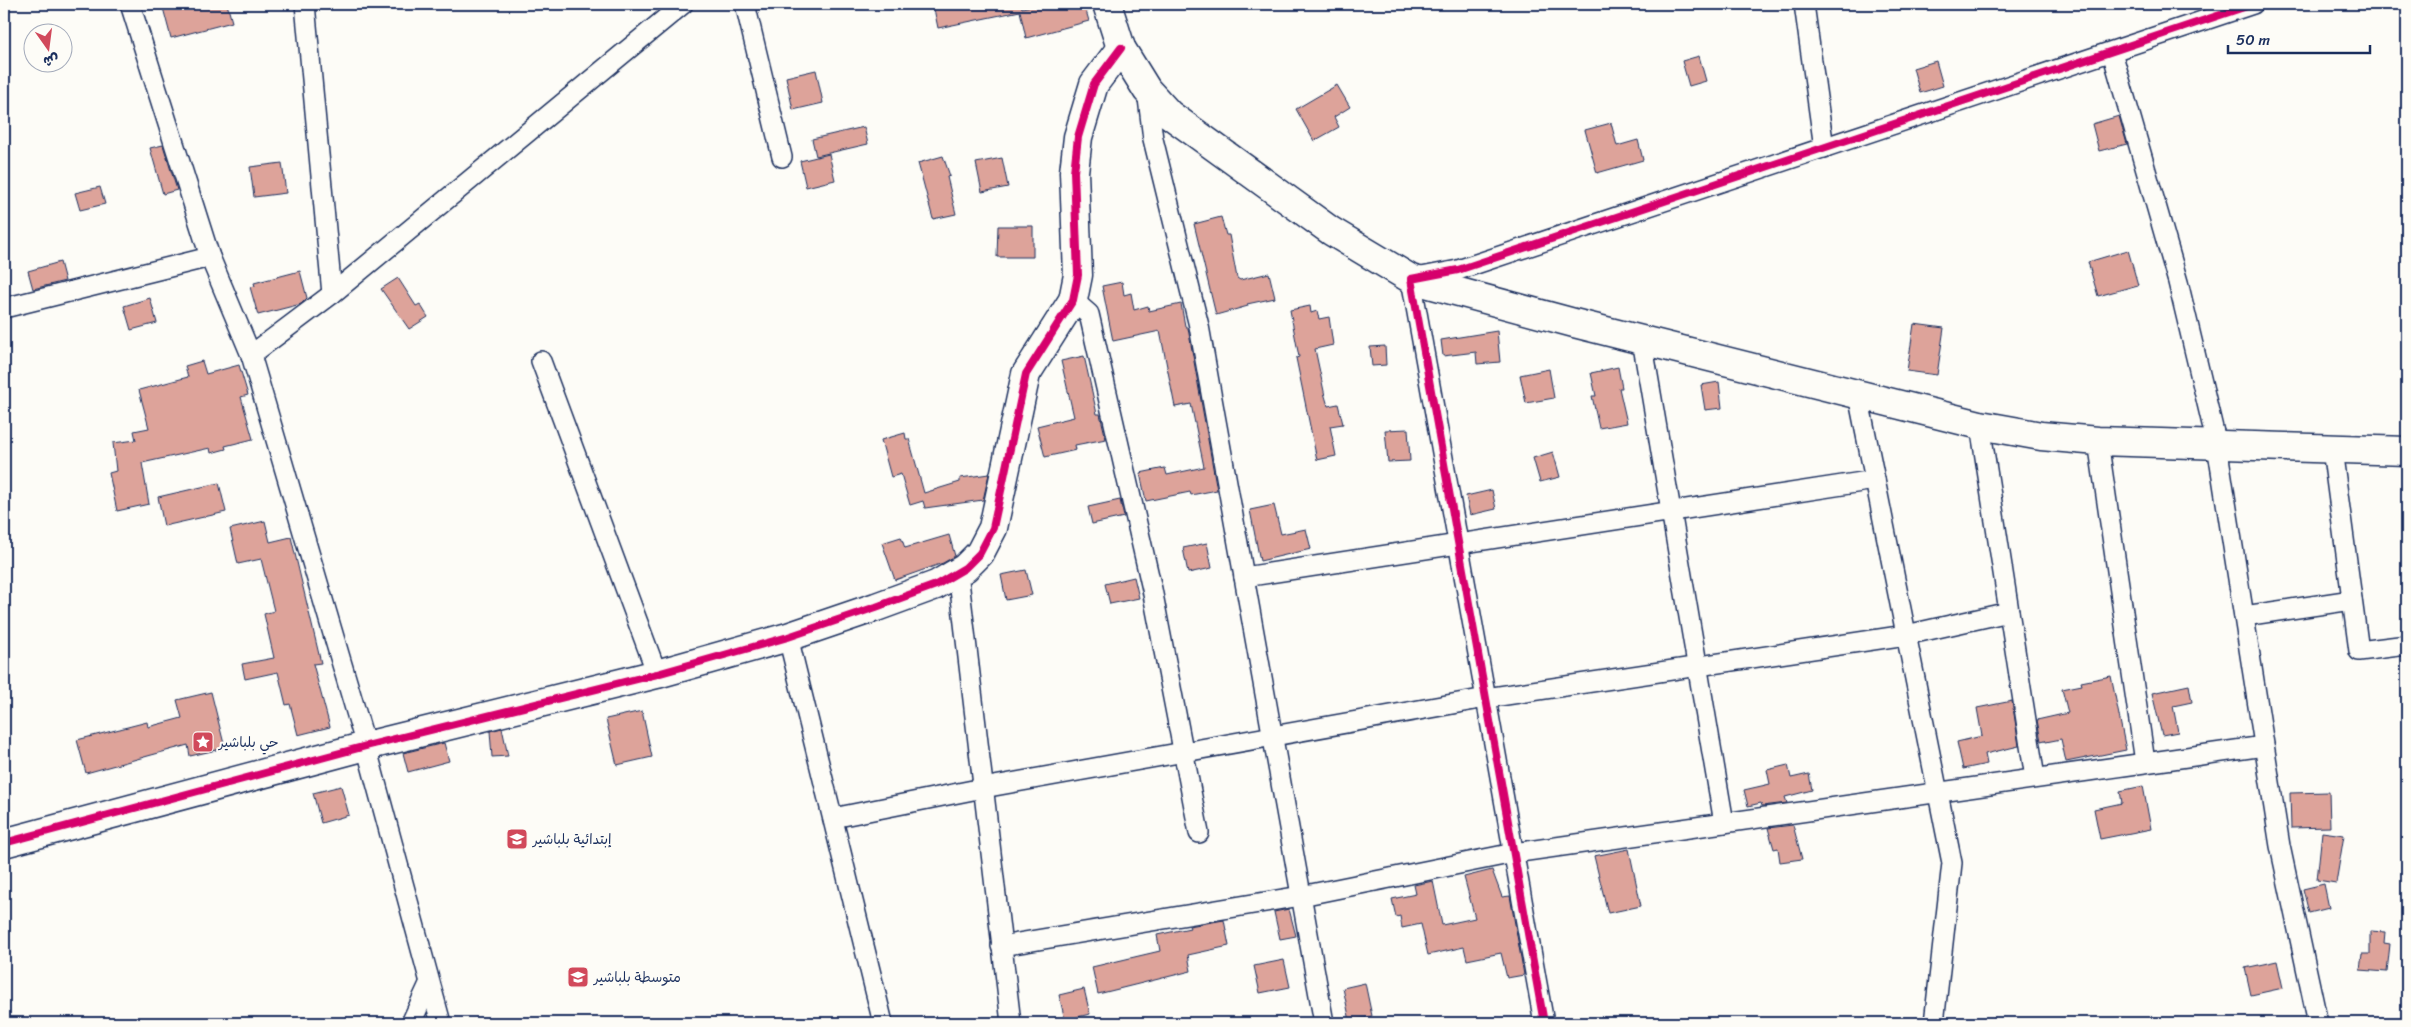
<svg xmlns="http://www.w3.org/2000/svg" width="2411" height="1027" viewBox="0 0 2411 1027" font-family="Sriracha,'Playpen Sans Arabic',sans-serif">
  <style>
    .building { fill: #dda39a; stroke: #1b2f5e }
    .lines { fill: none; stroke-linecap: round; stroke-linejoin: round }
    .street-casing { stroke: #1b2f5e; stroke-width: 22 }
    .secondary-casing { stroke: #1b2f5e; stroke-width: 31 }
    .street { stroke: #fdfcf7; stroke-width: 19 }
    .secondary { stroke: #fdfcf7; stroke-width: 28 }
    .cycleway-casing { stroke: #fdfcf7; stroke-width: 11 }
    .cycleway { stroke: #d6006c; stroke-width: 8 }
    .labels { text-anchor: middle; stroke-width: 4; stroke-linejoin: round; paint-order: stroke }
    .poi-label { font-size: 14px; fill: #1b2f5e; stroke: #fdfcf7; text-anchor: start }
  </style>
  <rect width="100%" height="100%" fill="#fdfcf7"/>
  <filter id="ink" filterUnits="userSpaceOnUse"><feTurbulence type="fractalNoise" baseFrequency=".02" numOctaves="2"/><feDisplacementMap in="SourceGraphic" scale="10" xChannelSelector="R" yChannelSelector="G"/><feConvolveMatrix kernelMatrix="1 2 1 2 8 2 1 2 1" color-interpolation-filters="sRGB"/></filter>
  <g filter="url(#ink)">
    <g class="building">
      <path d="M162 4H227L232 22 171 38Z"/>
      <path d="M933 4H1021L1022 8 1042 4H1084L1089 21 1026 38 1020 11 938 28Z"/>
      <path d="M1699 56 1706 81 1689 86 1682 61Z"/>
      <path d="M1936 61 1943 86 1920 93 1913 68Z"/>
      <path d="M816 70 823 103 793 110 786 77Z"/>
      <path d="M1337 85 1350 107 1334 117 1339 127 1314 141 1296 109Z"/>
      <path d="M2119 116 2127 144 2099 151 2092 124Z"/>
      <path d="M1611 123 1617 146 1638 140 1643 160 1597 173 1585 130Z"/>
      <path d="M864 127 868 144 816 156 812 139Z"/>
      <path d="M163 145 177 190 163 194 150 148Z"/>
      <path d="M829 154 835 180 806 187 800 161Z"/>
      <path d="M943 156 950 176 947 177 956 214 933 219 918 163Z"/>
      <path d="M1002 158 1008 187 982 192 976 163Z"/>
      <path d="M282 163 286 193 254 197 250 167Z"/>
      <path d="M100 187 105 204 80 210 75 193Z"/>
      <path d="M1221 217 1226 235H1229L1237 278 1240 280 1269 273 1275 298 1247 304 1248 306 1216 315 1194 224Z"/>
      <path d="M998 226H1033V257H997Z"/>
      <path d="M2128 250 2138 285 2098 296 2088 262Z"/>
      <path d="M60 262 65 281 33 289 28 271Z"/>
      <path d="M300 271 307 298 301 304 258 315 250 287 255 286 254 283Z"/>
      <path d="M398 278 416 306 420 304 428 317 409 329 381 289Z"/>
      <path d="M1122 282 1124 295 1131 293 1134 310 1148 306 1149 311 1181 304 1185 326 1188 328 1217 490 1191 495 1190 492 1146 501 1140 473 1165 468 1167 475 1204 467 1191 404 1175 407 1160 331 1113 341 1102 286Z"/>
      <path d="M150 298 157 323 131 330 124 306Z"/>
      <path d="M1310 306 1311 313 1317 311 1319 319 1329 317 1333 345 1315 349 1325 396 1328 406 1338 404 1343 424 1330 426 1336 456 1317 460 1296 358 1299 357 1290 310Z"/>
      <path d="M1914 324 1944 328 1937 375 1907 371Z"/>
      <path d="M1497 331 1500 362 1477 364 1476 352 1443 356 1441 340Z"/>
      <path d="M1385 346 1386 365 1372 366 1370 347Z"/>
      <path d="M1084 356 1097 414H1100L1106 439 1075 445 1076 450 1045 457 1037 426 1074 417 1061 361Z"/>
      <path d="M202 361 206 374 239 365 248 395 241 397 253 439 225 446 226 449 211 453 210 448 142 463 149 504 117 511 109 473 116 471 113 443 136 440 134 431 149 428 139 390 188 377 185 366Z"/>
      <path d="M1618 367 1622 388H1619L1627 423 1599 428 1592 396H1596L1591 373Z"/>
      <path d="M1549 369 1554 398 1526 403 1520 375Z"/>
      <path d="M1719 382 1722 408 1705 410 1701 385Z"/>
      <path d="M1408 429 1410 461 1388 462 1385 430Z"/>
      <path d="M905 433 906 439H909L924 493 960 482V478L989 474 983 500 925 508 923 501 910 505 901 474 891 477 881 440Z"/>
      <path d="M1553 452 1560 477 1540 482 1533 458Z"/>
      <path d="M219 483 226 512 164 526 158 497Z"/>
      <path d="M1492 490 1496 509 1470 515 1466 496Z"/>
      <path d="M1120 500 1124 517 1092 524 1088 507Z"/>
      <path d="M1274 505 1281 534 1306 529 1311 549 1260 561 1250 510Z"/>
      <path d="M265 521 270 542 291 537 321 663 313 664 330 727 298 735 290 704 286 705 278 672 245 679 242 664 274 658 264 614 274 611 261 559 238 564 230 529Z"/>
      <path d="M949 535 955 556 943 563 895 580 882 543 901 537 905 548Z"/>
      <path d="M1207 543 1212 568 1188 573 1183 548Z"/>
      <path d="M1026 570 1032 595 1006 600 1001 575Z"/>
      <path d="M1134 577 1139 598 1110 604 1105 584Z"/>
      <path d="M2111 676 2126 750 2066 762 2061 739 2046 742 2045 740 2041 741 2037 720 2068 713 2062 689 2082 685 2081 682Z"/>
      <path d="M2189 685 2192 702 2173 706 2178 732 2162 735 2152 693Z"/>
      <path d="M211 692 225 748 190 756 188 745 86 773 77 740 147 722 148 727 182 718 177 700Z"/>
      <path d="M2012 701 2019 746 1985 754 1987 764 1963 769 1957 742 1982 736 1977 708Z"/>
      <path d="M642 711 652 757 617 765 606 719Z"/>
      <path d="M502 728 508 756 492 757 490 731Z"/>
      <path d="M444 743 449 761 408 772 403 753Z"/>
      <path d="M1788 765 1791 778 1809 774 1812 790 1785 797 1787 803 1762 806 1761 803 1748 806 1744 790 1770 784 1767 770Z"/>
      <path d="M341 786 349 815 321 823 313 793Z"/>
      <path d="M2143 786 2151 829 2100 839 2094 809 2122 803 2120 791Z"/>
      <path d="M2329 792 2330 827 2291 828 2290 793Z"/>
      <path d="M1793 825 1802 859 1780 862 1778 848 1774 849 1768 828Z"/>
      <path d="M2322 832 2344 835 2336 883 2317 880Z"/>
      <path d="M1629 849 1641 906 1608 913 1594 856Z"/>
      <path d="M1492 870 1502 897 1510 896 1524 975 1507 978 1501 953 1467 960 1464 947 1428 955 1421 924 1402 928 1400 916 1396 917 1392 899 1416 894 1414 885 1433 881 1442 925 1475 918 1464 877Z"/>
      <path d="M2324 884 2329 908 2309 913 2303 889Z"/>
      <path d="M1289 909 1296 936 1280 939 1274 912Z"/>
      <path d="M1224 920 1229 946 1188 955 1191 971 1098 994 1092 967 1160 951 1157 935 1190 928 1189 926Z"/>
      <path d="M2370 931 2385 932 2384 943 2390 944 2387 972 2360 970 2362 954H2370Z"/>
      <path d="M1284 960 1290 987 1260 993 1254 966Z"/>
      <path d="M2277 961 2283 988 2251 995 2245 968Z"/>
      <path d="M1365 983 1372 1016 1350 1021 1343 988Z"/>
      <path d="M1084 989 1090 1014 1065 1020 1059 995Z"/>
    </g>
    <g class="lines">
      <g class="street-casing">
        <g id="street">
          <path d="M130 4 210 257 251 355 366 746 441 1023"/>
          <path d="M305 4 332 294"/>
          <path d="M745 4 782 157"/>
          <path d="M1804 4 1824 148"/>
          <path d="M2112 52 2178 282 2217 445 2280 846 2318 1023"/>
          <path d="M1147 90 1153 139 1199 326 1324 1023"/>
          <path d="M1073 300 1089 314 1152 589 1199 833"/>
          <path d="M4 308 210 257"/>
          <path d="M1642 340 1724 823"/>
          <path d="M251 355 332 294 683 4"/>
          <path d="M541 361 657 674"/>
          <path d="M1858 395 1952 863 1934 1023"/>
          <path d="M1980 425 2035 778"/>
          <path d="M2098 441 2145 762"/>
          <path d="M2332 449 2359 651 2407 645"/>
          <path d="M958 572 1011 1023"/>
          <path d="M1244 577 1875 480"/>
          <path d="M2244 616 2352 600"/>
          <path d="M788 637 883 1023"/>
          <path d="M833 818 983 788 1486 698 1906 635 2009 612"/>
          <path d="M1001 946 1301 896 1514 853 2264 746"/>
          <path d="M411 1023 429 984"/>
          <path d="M1544 1023 1411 279 1458 270 2253 4"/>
        </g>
      </g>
      <g class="secondary-casing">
        <g id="secondary">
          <path d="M1107 4 1121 48 1147 90 1169 114 1331 231 1411 279 1574 323 1980 425 2041 436 2098 441 2407 451"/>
          <path d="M4 843 366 746 657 674 788 637 876 607 936 585 965 568 980 553 993 528 1026 374 1073 300 1078 275 1074 172 1078 137 1094 84 1121 48"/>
        </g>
      </g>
      <use href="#street" class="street"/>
      <use href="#secondary" class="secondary"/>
      <g class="cycleway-casing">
        <g id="cycleway">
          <path d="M4 843 366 746 657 674 788 637 876 607 936 585 965 568 980 553 993 528 1026 374 1073 300 1078 275 1074 172 1078 137 1094 84 1121 48"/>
          <path d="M1544 1023 1411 279 1458 270 2253 4"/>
        </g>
      </g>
      <use href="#cycleway" class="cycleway"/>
    </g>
  </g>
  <defs>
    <g id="sight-square" transform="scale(1.125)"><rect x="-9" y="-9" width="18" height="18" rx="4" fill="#d1495b" stroke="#fdfcf7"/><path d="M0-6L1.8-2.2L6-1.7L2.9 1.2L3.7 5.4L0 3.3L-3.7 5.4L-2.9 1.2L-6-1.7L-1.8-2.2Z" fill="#fff"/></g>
    <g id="school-square" transform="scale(1.125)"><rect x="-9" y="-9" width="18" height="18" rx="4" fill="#d1495b" stroke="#fdfcf7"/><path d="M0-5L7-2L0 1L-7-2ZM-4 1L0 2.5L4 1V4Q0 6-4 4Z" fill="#fff"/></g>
  </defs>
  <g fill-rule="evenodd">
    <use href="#sight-square" x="203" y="742"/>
    <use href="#school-square" x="517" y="839"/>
    <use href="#school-square" x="578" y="977"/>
  </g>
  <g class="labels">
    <g class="poi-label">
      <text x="219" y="747">حي بلباشير</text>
      <text x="533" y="844">إبتدائية بلباشير</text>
      <text x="594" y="982">متوسطة بلباشير</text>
    </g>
  </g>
  <rect width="2411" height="1027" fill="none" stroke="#fdfcf7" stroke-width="20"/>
  <rect x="10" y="10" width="2391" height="1007" fill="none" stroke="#1b2f5e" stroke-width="2" filter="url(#ink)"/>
  <g transform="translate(48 48) rotate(166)"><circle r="24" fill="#fdfcf7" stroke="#a3aaba"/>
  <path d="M0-4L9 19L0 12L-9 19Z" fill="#d1495b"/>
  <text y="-8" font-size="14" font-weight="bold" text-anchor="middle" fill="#1b2f5e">ش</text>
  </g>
  <path d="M2228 45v8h142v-8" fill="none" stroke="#1b2f5e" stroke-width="2.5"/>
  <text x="2236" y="45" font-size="15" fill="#1b2f5e" stroke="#fdfcf7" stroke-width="4" paint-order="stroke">50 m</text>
</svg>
